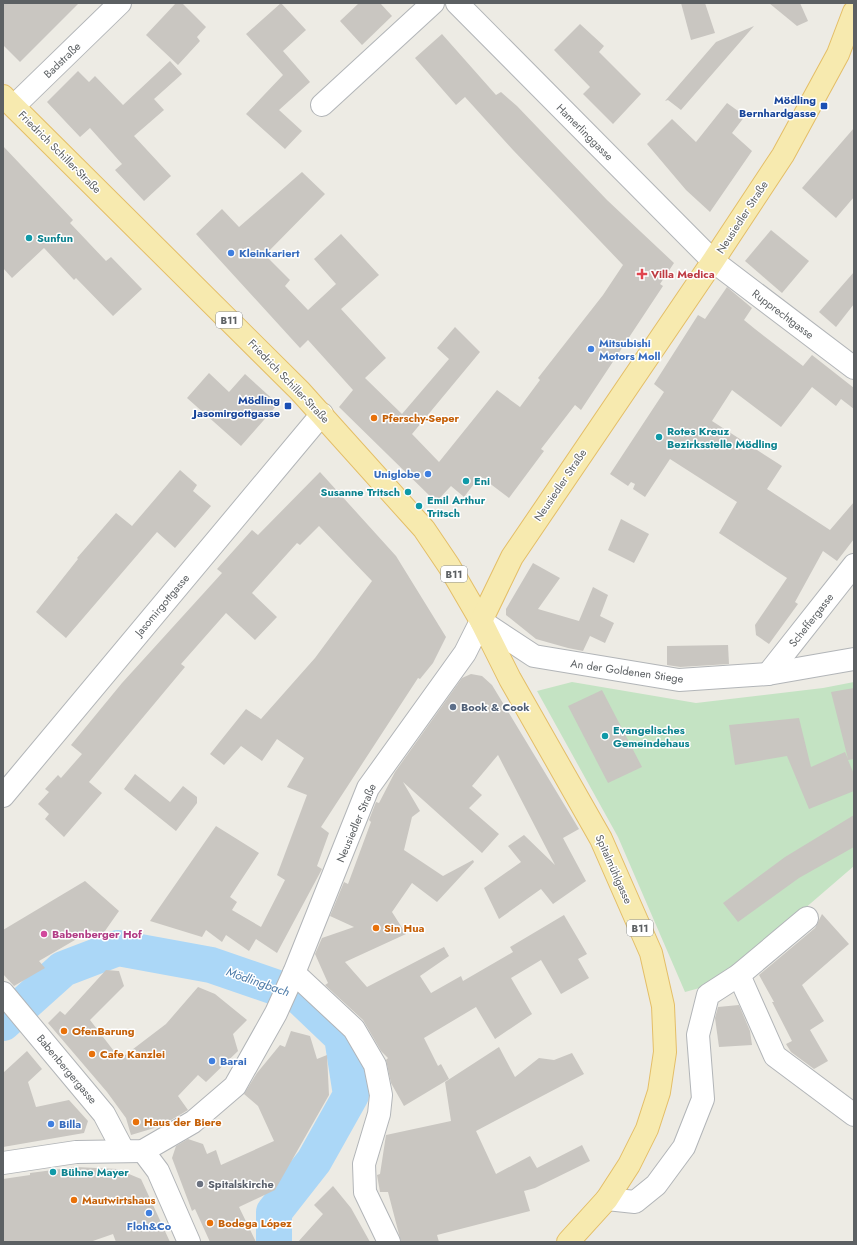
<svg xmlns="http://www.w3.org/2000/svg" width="857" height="1245" viewBox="0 0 857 1245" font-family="Jost,sans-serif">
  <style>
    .green { fill: #c4e3c3 }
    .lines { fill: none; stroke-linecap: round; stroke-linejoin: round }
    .river { stroke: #abd7f7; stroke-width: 36 }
    .building { fill: #c9c6c1 }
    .minor-casing { stroke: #b2b5b8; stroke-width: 24 }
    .major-casing { stroke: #e4be67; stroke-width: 24 }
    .minor { stroke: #fff; stroke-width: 22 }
    .major { stroke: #f7eaaf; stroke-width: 22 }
    .transit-dot { fill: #1a4fb4; stroke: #fff; stroke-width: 1.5 }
    .culture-dot { fill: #0f9aa8; stroke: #fff; stroke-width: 1.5 }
    .shop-dot { fill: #3f7fe0; stroke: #fff; stroke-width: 1.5 }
    .health-dot { fill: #e0444e; stroke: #fff; stroke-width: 1.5 }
    .food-dot { fill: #e8710a; stroke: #fff; stroke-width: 1.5 }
    .service-dot { fill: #5c6f8a; stroke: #fff; stroke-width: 1.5 }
    .hotel-dot { fill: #d1479c; stroke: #fff; stroke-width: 1.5 }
    .worship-dot { fill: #6b7280; stroke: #fff; stroke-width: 1.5 }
    .labels { text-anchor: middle; stroke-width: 3; stroke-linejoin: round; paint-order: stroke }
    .shield { fill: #fff; stroke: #8d9092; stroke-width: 1 }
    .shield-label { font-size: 10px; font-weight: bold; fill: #5c6063 }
    .street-label { font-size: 11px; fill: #5c6063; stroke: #fff }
    .transit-label { font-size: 11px; font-weight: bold; fill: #164399; stroke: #fff; text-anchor: end }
    .culture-label { font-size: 11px; font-weight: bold; fill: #0d838f; stroke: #fff; text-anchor: start }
    .shop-label { font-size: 11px; font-weight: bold; fill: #366cbe; stroke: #fff; text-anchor: start }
    .health-label { font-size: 11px; font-weight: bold; fill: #be3a42; stroke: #fff; text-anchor: start }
    .food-label { font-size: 11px; font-weight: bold; fill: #c56008; stroke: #fff; text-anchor: start }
    .service-label { font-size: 11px; font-weight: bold; fill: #4e5e75; stroke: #fff; text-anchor: start }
    .hotel-label { font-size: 11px; font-weight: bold; fill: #b23c85; stroke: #fff; text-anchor: start }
    .worship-label { font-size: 11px; font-weight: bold; fill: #5b616d; stroke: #fff; text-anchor: start }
    .water-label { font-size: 12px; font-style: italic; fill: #4a79a7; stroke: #fff }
  </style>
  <rect width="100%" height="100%" fill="#edebe4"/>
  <path class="green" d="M572 682 696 703 823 688 854 682V866L718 983 685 992 618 837 537 691Z"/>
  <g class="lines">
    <path class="river" d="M3 1023 63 969 118 948 211 965 298 995 342 1037 351 1095 314 1161 274 1212V1242"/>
  </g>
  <g class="building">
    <path d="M3 3H79L20 62 3 45Z"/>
    <path d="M176 3H182L206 27 197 37 200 41 178 65 146 35Z"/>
    <path d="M281 3 306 30 283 51 310 82 279 110 302 131 285 149 246 114 283 75 246 34Z"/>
    <path d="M359 3H380L392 16 362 45 340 21Z"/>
    <path d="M681 3H705L715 33 691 40Z"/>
    <path d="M769 3H800L808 21 797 26Z"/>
    <path d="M580 24 604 46 599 52 641 94 613 124 583 94 590 87 554 50Z"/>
    <path d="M754 26 681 110 668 100 665 101 716 42Z"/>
    <path d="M442 34 496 95 501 92 517 106 607 200 674 263 660 284 663 286 581 410 575 405 541 449 544 451 509 498 480 476 464 497 451 486 436 502 339 407 353 390 308 340 300 348 196 234 222 209 239 227 302 172 325 194 265 255 290 280 285 286 308 310 336 284 314 259 341 234 379 275 341 309 386 358 365 378 402 414 449 359 437 348 455 327 480 352 412 434 439 462 497 390 520 407 540 380 538 378 603 295 623 265 513 150 465 97 456 105 415 58Z"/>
    <path d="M170 61 182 74 154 99 164 110 134 136 171 176 144 201 115 170 122 164 90 128 80 137 47 102 78 71 89 82 95 76 123 105Z"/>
    <path d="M727 103 745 116 732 133 752 151 710 212 686 190 647 144 672 119 696 142Z"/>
    <path d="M854 128V197L836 218 802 188Z"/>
    <path d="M3 146 73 220 70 223 106 261 111 257 142 289 113 316 76 278 74 280 44 248 12 278 3 268Z"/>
    <path d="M771 230 809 261 782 293 745 261Z"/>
    <path d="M854 272V304L836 327 819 312Z"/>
    <path d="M727 287 752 308 744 320 755 329 803 366 812 355 854 388V409L841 399 836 406 812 387 781 427 732 390 712 421 782 466 767 489 830 530 854 502V539L837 561 823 551 795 602 798 604 769 644 756 635 755 625 787 578 719 533 737 502 670 459 645 497 633 489 635 484 631 482 628 486 610 474 664 392 654 384 698 315 705 319Z"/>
    <path d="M209 373 229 392 245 374 278 404 241 446 187 398Z"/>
    <path d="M180 470 197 485 193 491 211 506 175 548 157 532 66 638 36 612 78 559 77 558 116 513 132 526Z"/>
    <path d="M320 472 396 556 446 637 433 663 420 679 418 678 321 827 329 833 317 866 322 869 277 953 256 939 249 951 226 935 222 942 206 930 202 937 150 921 216 826 259 853 230 897 237 902 232 910 261 927 285 880 277 875 307 795 287 787 304 758 277 739 262 761 241 746 224 765 210 754 246 709 261 719 315 658 372 581 319 526 300 545 297 543 252 593 277 617 255 640 226 613 181 664 185 667 89 782 102 793 64 837 45 819 49 814 38 804 49 792 45 789 58 775 61 778 82 754 71 745 122 683 222 573 217 569 252 530 258 535Z"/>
    <path d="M621 519 649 534 634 563 608 550Z"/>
    <path d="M533 563 560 578 538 609 579 621 593 587 608 595 600 616 614 623 605 643 590 636 583 651 568 648 536 639 506 615V609Z"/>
    <path d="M728 645 729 664 680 667 667 665V646Z"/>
    <path d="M471 674 482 676 492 685 579 829 563 838 586 881 553 904 541 889 499 919 484 888 521 862 508 846 524 835 555 865 498 755 472 786 482 795 469 808 499 834 482 853 403 782 420 811 412 817 404 850 443 876 473 860 474 862 437 902 412 883 392 912 406 934 345 962 367 987 444 947 449 956 420 976 431 993 461 976 463 981 513 952 510 947 564 915 587 954 578 959 589 978 561 994 541 960 511 978 532 1014 495 1039 476 1007 424 1038 438 1066 441 1064 449 1079 404 1106 391 1083 386 1060 388 1058 381 1051 363 1020 325 985 328 983 315 954 322 938 354 927 330 916 344 882 348 884 371 822 369 820 376 802 379 803 395 772 462 678Z"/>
    <path d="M854 688V759L848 760 854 774V791L809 809 787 756 735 765 729 725 799 718 811 767 845 752 848 759 831 692Z"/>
    <path d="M602 690 642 767 608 783 568 706Z"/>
    <path d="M135 774 170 802 183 786 197 797V803L176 831 124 789Z"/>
    <path d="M854 815V847L799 878 738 922 723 903 785 857Z"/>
    <path d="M85 881 119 911 100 938 92 930 39 961 45 968 14 986 3 974V930Z"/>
    <path d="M822 914 849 944 802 985 824 1021 810 1030 828 1061 814 1069 791 1052 786 1044 792 1041 772 1002H774L759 975 815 928Z"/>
    <path d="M106 970 119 971 124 986 90 1020 120 1059 166 1024 198 987 215 994 247 1020 233 1034 238 1051 206 1082 198 1075 178 1096 188 1110 161 1126 131 1135 126 1118 107 1092 48 1023 60 1011 65 1015Z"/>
    <path d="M739 1005 750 1031 752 1045 719 1047 715 1018 718 1007Z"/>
    <path d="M291 1031 310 1036 317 1059 327 1055 329 1095 275 1190 239 1207 256 1242H210L195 1209 192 1211 172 1158 176 1146 188 1139 203 1144 207 1154 216 1150 221 1165 274 1141 258 1106 244 1094 257 1073 280 1045 285 1047Z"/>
    <path d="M499 1047 515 1077 539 1058 554 1060 572 1053 584 1074 476 1131 496 1174 530 1156 537 1168 582 1145 590 1161 535 1188 524 1191 530 1211 437 1235 439 1242H401L388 1192H380L377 1175 380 1174 386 1135 451 1121 445 1082Z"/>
    <path d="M27 1051 42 1069 28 1082 36 1107 69 1100 88 1121 84 1133 3 1147V1073Z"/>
    <path d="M76 1167 117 1169 141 1179 170 1242H116L113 1234 90 1242H3V1179L30 1175V1173Z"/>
    <path d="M333 1186 351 1208 370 1242H298L323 1214 314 1205Z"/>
  </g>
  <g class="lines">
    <g class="minor-casing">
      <g id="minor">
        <path d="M457 3 713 261 854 368"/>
        <path d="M322 105 433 3"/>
        <path d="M14 106 120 3"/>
        <path d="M768 674 854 565"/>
        <path d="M3 796 322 414"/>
        <path d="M294 973 354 1029 375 1065 381 1095 379 1114 364 1164 365 1192 389 1242"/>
        <path d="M739 975 775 1056 854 1115"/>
        <path d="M3 993 104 1114 123 1150"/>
        <path d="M143 1151 158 1171 189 1242"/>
        <path d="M3 1163 76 1152 143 1151 193 1122 235 1086 276 1013 294 973 368 788 465 653 481 621 534 656 679 680 768 674 854 659"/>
        <path d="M607 1199 635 1202 656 1185 684 1147 703 1099 698 1035 708 995 739 975 807 918"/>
      </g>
    </g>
    <g class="major-casing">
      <g id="major">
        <path d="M3 96 300 391 424 529 449 566 481 621 510 679 601 839 651 953 663 1006 665 1052 659 1092 647 1129 629 1165 607 1199 568 1242"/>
        <path d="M481 621 512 557 713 261 783 155 838 54 854 12"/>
      </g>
    </g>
    <use href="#minor" class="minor"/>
    <use href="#major" class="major"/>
  </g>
  <g class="transit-dot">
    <rect x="820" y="102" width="8" height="8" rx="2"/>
    <rect x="284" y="402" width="8" height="8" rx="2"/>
  </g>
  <g class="culture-dot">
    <circle cx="29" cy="238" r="4"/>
    <circle cx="659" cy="437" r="4"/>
    <circle cx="466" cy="481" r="4"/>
    <circle cx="408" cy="492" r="4"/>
    <circle cx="419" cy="506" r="4"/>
    <circle cx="605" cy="736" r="4"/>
    <circle cx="53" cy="1172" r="4"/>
  </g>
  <g class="shop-dot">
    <circle cx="231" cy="253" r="4"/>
    <circle cx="591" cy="349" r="4"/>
    <circle cx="428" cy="474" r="4"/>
    <circle cx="212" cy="1061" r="4"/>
    <circle cx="51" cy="1124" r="4"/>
    <circle cx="149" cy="1213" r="4"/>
  </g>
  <path class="health-dot" d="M640 268h4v4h4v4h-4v4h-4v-4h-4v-4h4z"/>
  <g class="food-dot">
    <circle cx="374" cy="418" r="4"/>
    <circle cx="376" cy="928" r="4"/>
    <circle cx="64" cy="1031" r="4"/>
    <circle cx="92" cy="1054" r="4"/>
    <circle cx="136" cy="1122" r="4"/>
    <circle cx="74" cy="1200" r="4"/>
    <circle cx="210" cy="1223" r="4"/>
  </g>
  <circle class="service-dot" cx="453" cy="707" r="4"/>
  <circle class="hotel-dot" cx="44" cy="934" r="4"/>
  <circle class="worship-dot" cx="200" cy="1184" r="4"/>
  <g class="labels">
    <g class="shield">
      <rect x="216" y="312" width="26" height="16" rx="3"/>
      <rect x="441" y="566" width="26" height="16" rx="3"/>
      <rect x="627" y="920" width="26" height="16" rx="3"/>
    </g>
    <g class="shield-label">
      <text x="229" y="324">B11</text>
      <text x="454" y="578">B11</text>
      <text x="640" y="932">B11</text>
    </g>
    <g class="street-label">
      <text transform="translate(62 60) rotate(-44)" y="4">Badstraße</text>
      <text transform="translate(585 132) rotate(45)" y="4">Hamerlinggasse</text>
      <text transform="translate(60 152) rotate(45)" y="4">Friedrich Schiller-Straße</text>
      <text transform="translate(742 217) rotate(-57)" y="4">Neusiedler Straße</text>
      <text transform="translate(783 314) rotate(37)" y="4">Rupprechtgasse</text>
      <text transform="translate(289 381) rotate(46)" y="4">Friedrich Schiller-Straße</text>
      <text transform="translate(560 485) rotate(-56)" y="4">Neusiedler Straße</text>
      <text transform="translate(162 605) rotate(-50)" y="4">Jasomirgottgasse</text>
      <text transform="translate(811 620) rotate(-52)" y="4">Scheffergasse</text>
      <text transform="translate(627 671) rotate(8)" y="4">An der Goldenen Stiege</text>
      <text transform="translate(356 823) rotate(-67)" y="4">Neusiedler Straße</text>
      <text transform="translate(614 869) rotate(66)" y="4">Spitalmühlgasse</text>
      <text transform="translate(67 1069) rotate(50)" y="4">Babenbergergasse</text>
    </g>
    <g class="transit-label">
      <text x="816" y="104">Mödling<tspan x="816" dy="13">Bernhardgasse</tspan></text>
      <text x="280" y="404">Mödling<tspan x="280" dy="13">Jasomirgottgasse</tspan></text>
    </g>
    <g class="culture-label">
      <text x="37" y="242">Sunfun</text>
      <text x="667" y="435">Rotes Kreuz<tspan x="667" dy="13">Bezirksstelle Mödling</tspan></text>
      <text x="474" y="485">Eni</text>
      <text x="400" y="496" text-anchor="end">Susanne Tritsch</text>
      <text x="427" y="504">Emil Arthur<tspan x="427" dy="13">Tritsch</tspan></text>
      <text x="613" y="734">Evangelisches<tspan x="613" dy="13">Gemeindehaus</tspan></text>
      <text x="61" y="1176">Bühne Mayer</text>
    </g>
    <g class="shop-label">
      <text x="239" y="257">Kleinkariert</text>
      <text x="599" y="347">Mitsubishi<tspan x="599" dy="13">Motors Moll</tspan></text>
      <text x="420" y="478" text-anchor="end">Uniglobe</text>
      <text x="220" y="1065">Barai</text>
      <text x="59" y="1128">Billa</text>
      <text x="149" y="1230" text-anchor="middle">Floh&amp;Co</text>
    </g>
    <g class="health-label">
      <text x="651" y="278">Villa Medica</text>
    </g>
    <g class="food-label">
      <text x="382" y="422">Pferschy-Seper</text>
      <text x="384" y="932">Sin Hua</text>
      <text x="72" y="1035">OfenBarung</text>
      <text x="100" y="1058">Cafe Kanzlei</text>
      <text x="144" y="1126">Haus der Biere</text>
      <text x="82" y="1204">Mautwirtshaus</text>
      <text x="218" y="1227">Bodega López</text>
    </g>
    <g class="service-label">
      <text x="461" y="711">Book &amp; Cook</text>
    </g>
    <g class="hotel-label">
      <text x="52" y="938">Babenberger Hof</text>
    </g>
    <g class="worship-label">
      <text x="208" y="1188">Spitalskirche</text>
    </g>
    <g class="water-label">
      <text transform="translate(258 982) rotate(19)" y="4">Mödlingbach</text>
    </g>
  </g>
  <rect width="857" height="1245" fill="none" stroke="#5c6063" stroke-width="8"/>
</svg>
